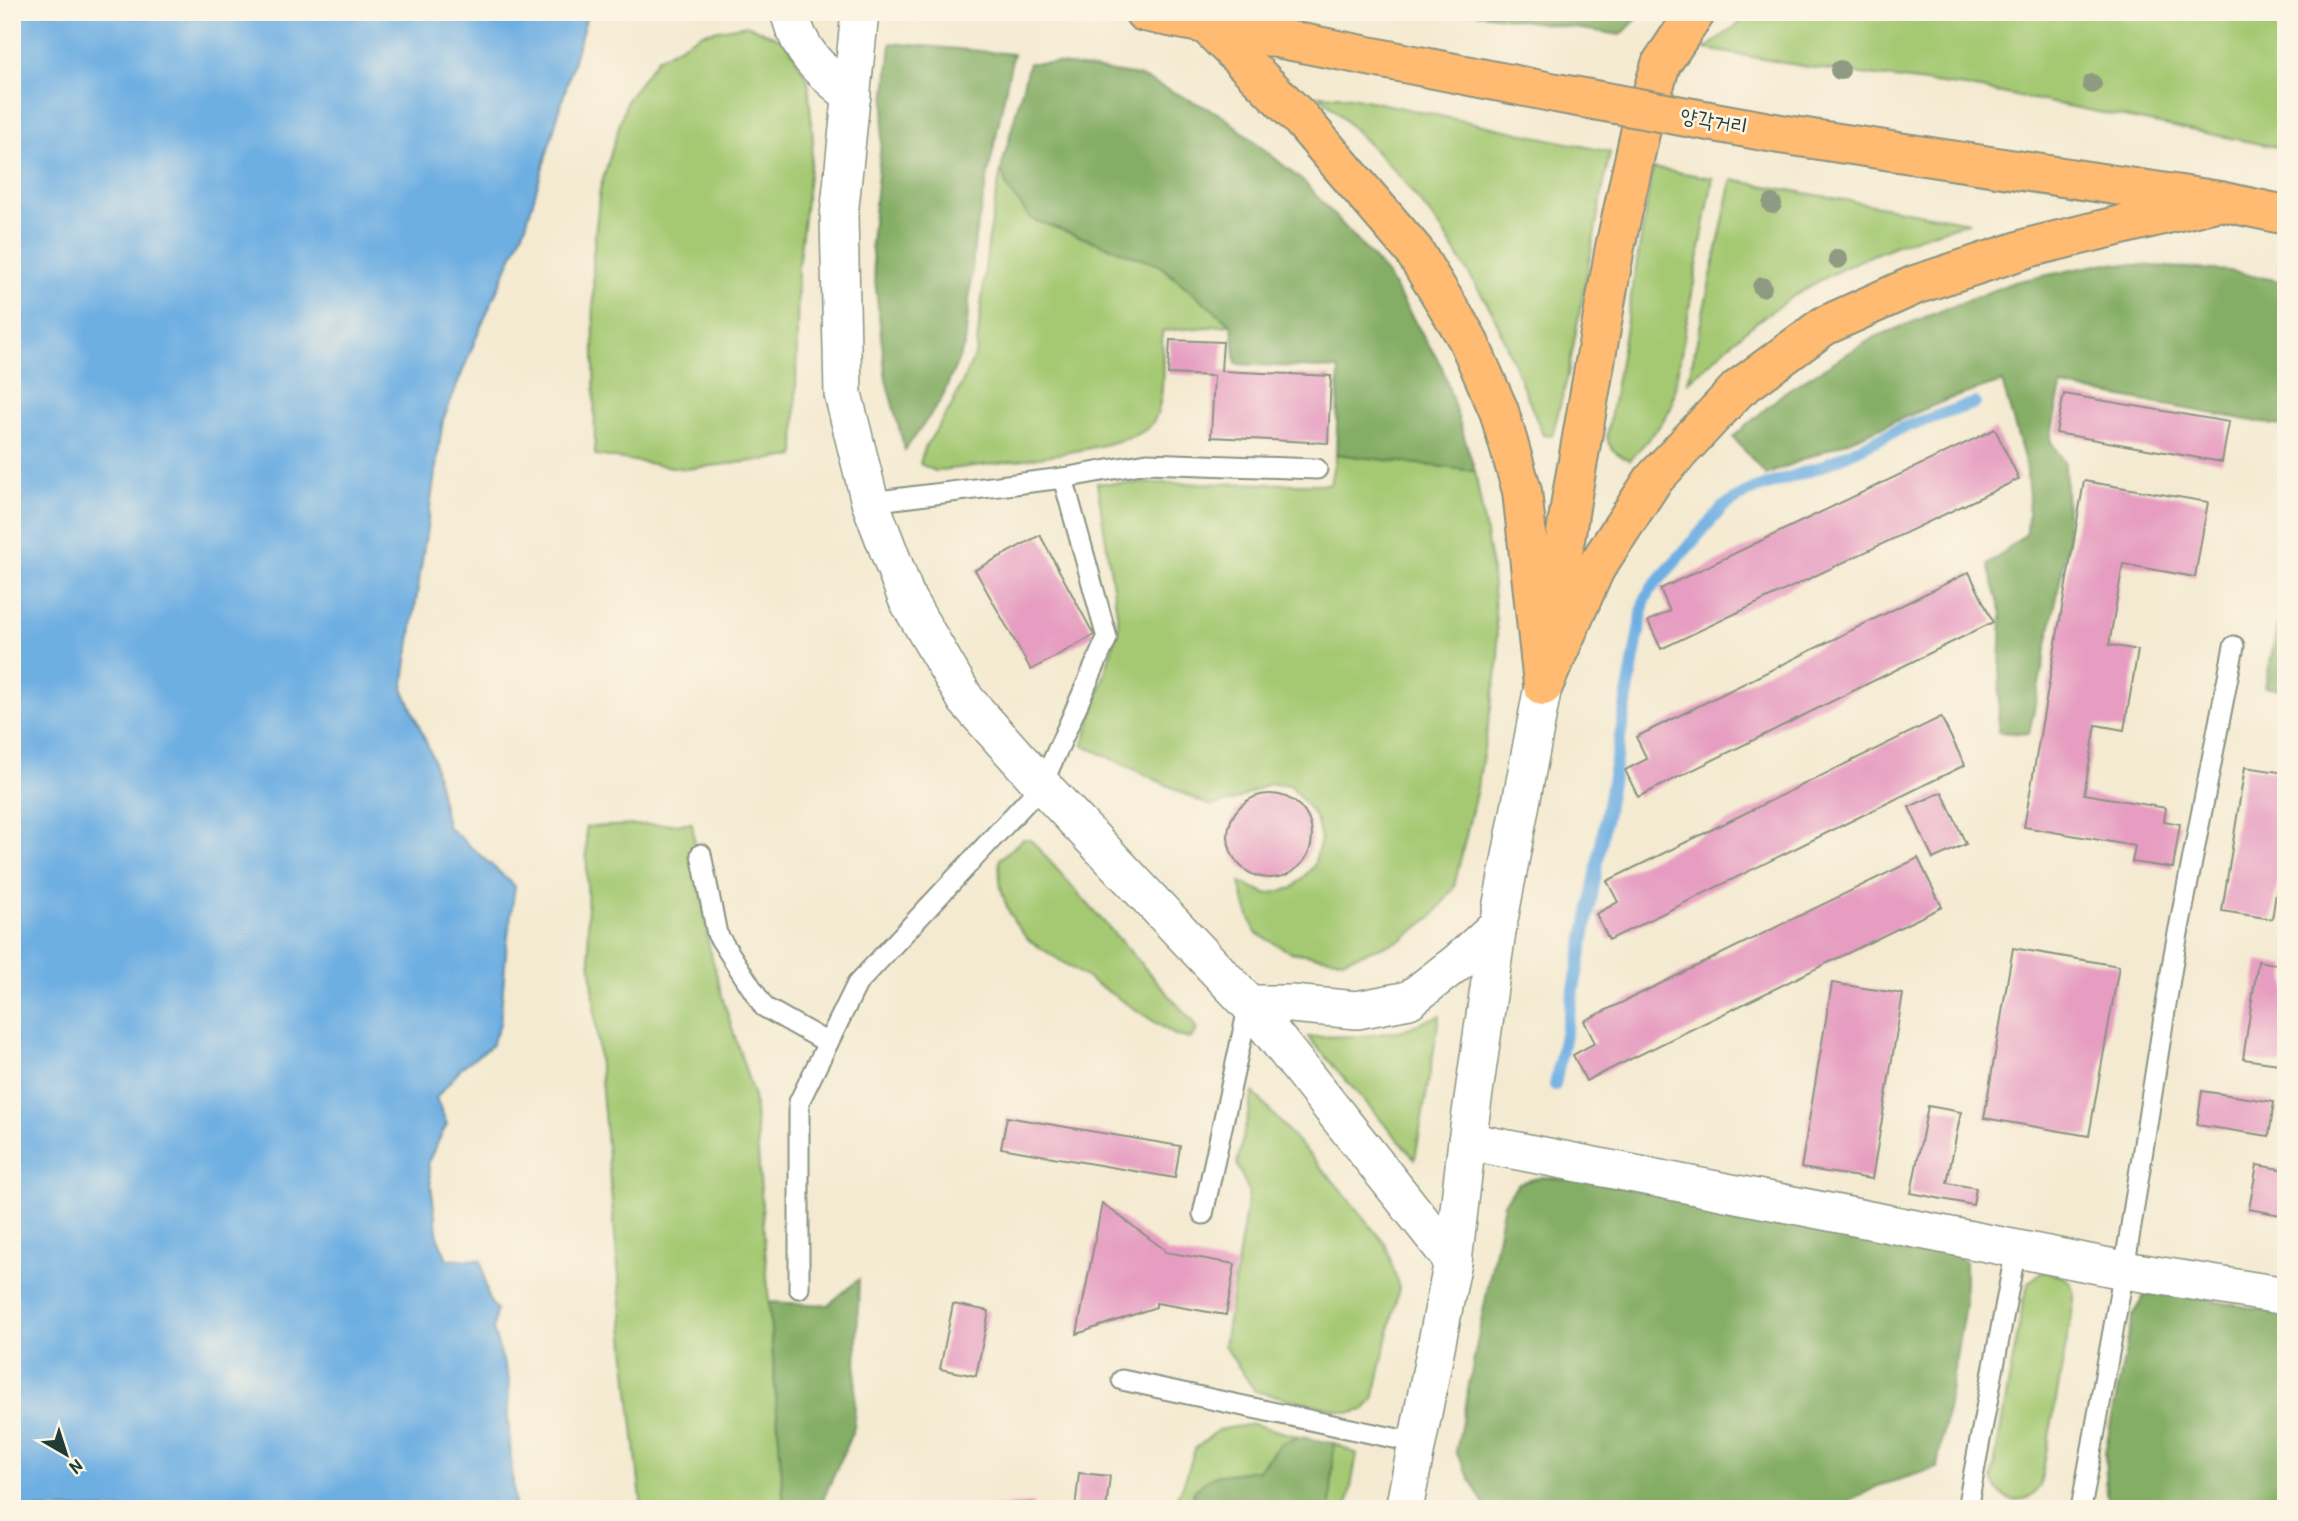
<svg xmlns="http://www.w3.org/2000/svg" width="2298" height="1521" viewBox="0 0 2298 1521" font-family="'Patrick Hand','Poor Story',sans-serif">
  <style>
    .green { fill: #a5c973; stroke: #628354; stroke-width: 2 }
    .forest { fill: #84ad65; stroke: #52754c; stroke-width: 2 }
    .water { fill: #6eafe2; stroke: #46768b; stroke-width: 2 }
    .lines { fill: none; stroke-linecap: round; stroke-linejoin: round }
    .stream { stroke: #6eafe2; stroke-width: 12 }
    .building { fill: #e69dc1 }
    .lane-casing { stroke: #8a9482; stroke-width: 23 }
    .street-casing { stroke: #8a9482; stroke-width: 40 }
    .primary-casing { stroke: #8a9482; stroke-width: 42 }
    .lane { stroke: #fff; stroke-width: 19 }
    .street { stroke: #fff; stroke-width: 37 }
    .primary { stroke: #ffbb71; stroke-width: 38 }
    .primary-bridge-casing { stroke: #8a9482; stroke-width: 42; stroke-linecap: butt }
    .primary-bridge { stroke: #ffbb71; stroke-width: 38 }
    .tree { fill: #8e9a82 }
    .labels { text-anchor: middle; stroke-width: 5; stroke-linejoin: round; paint-order: stroke }
    .street-label { font-size: 21px; fill: #1f3d34; stroke: #fcf5e5 }
  </style>
  <rect width="100%" height="100%" fill="#fcf5e5"/>
  <filter id="ink" filterUnits="userSpaceOnUse"><feTurbulence type="fractalNoise" baseFrequency=".0143" numOctaves="2"/><feDisplacementMap in="SourceGraphic" scale="14" xChannelSelector="R" yChannelSelector="G"/><feConvolveMatrix kernelMatrix="1 2 1 2 8 2 1 2 1" color-interpolation-filters="sRGB"/></filter>
  <filter id="wash" filterUnits="userSpaceOnUse"><feTurbulence type="fractalNoise" baseFrequency=".00686" numOctaves="4" result="noise"/><feDisplacementMap in="SourceGraphic" scale="28" xChannelSelector="R" yChannelSelector="G"/><feGaussianBlur stdDeviation="1.57" result="paint"/><feColorMatrix in="noise" values="0 0 0 0 0 0 0 0 0 0 0 0 0 0 0 0 0 1.4 0 .05"/><feComposite in="paint" operator="in"/></filter>
  <g filter="url(#wash)">
    <rect width="100%" height="100%" fill="#f4ead1"/>
    <g class="green">
      <path d="M1755 12H2241L2286 19V149L1981 89 1814 68 1705 49Z"/>
      <path d="M746 25 786 41 808 80 813 142 798 268 795 456 686 469 595 455 593 255 600 189 627 100 657 59 703 33Z"/>
      <path d="M1320 95 1351 97 1610 152 1567 379 1552 436 1543 435 1493 313 1442 230 1396 172Z"/>
      <path d="M1653 168 1713 178 1671 408 1658 428 1630 460C1617 454 1610 451 1607 437Z"/>
      <path d="M1001 169 1007 187 1031 219 1159 265 1232 325 1162 331C1162 355 1167 408 1150 426 1126 451 976 465 935 471L920 464 924 449 952 405 976 353 988 244Z"/>
      <path d="M1732 180 1969 222C1898 241 1830 269 1770 312 1741 332 1715 359 1688 382Z"/>
      <path d="M1336 454 1475 471 1491 563 1499 660 1478 784 1454 887 1433 916 1401 940 1343 960 1290 952 1256 933 1246 908 1240 882 1267 894 1293 888 1314 866 1321 839 1316 818 1290 785 1269 784 1233 801 1210 806 1083 745 1119 626 1097 483 1330 484Z"/>
      <path d="M692 823 709 946 722 996 754 1097 784 1509H642L629 1391 588 935 586 827Z"/>
      <path d="M1023 839H1030L1192 1021 1197 1030 1190 1039 1175 1035 1030 941C1009 921 996 888 1000 859Z"/>
      <path d="M1440 1015 1415 1159 1308 1037 1365 1036 1403 1030Z"/>
      <path d="M1253 1092 1335 1183 1386 1245 1399 1288 1373 1400 1364 1410 1350 1413 1255 1391 1224 1345 1249 1192 1237 1164Z"/>
      <path d="M2042 1272C2062 1275 2075 1277 2074 1302L2040 1486C2024 1509 1999 1504 1992 1477L2024 1298 2029 1282Z"/>
      <path d="M1253 1424 1300 1437 1281 1443 1258 1470 1213 1476 1194 1490 1192 1509H1134L1135 1502 1172 1505 1183 1486 1195 1449 1218 1430Z"/>
      <path d="M1334 1443 1357 1454 1347 1509H1330Z"/>
    </g>
    <g class="forest">
      <path d="M1469 12H1644L1621 35Z"/>
      <path d="M891 43 1013 54 975 238 965 344 941 400 905 450 886 380 871 243Z"/>
      <path d="M1029 63H1056L1139 76 1222 115 1305 183 1384 270 1442 367 1475 471 1336 454 1339 369 1236 364 1232 325 1159 265 1031 219 1007 187 1001 169Z"/>
      <path d="M2106 263 2229 271 2286 282V427L2061 386 2050 440 2065 464 2068 541 2029 734 1998 732 2002 615 1988 565 2027 533 2029 497 2026 465 2002 382 1949 399 1766 475 1733 437 1786 391 1875 337 2014 282Z"/>
      <path d="M2286 583V690L2265 687Z"/>
      <path d="M1542 1177 1587 1181 1949 1248 1965 1262V1305L1937 1468 1881 1485 1834 1509H1486L1456 1452 1504 1203 1519 1183Z"/>
      <path d="M859 1279 854 1428 819 1509H784L769 1302 828 1305Z"/>
      <path d="M2146 1293 2174 1294 2286 1314V1502L2281 1509H2114L2107 1496 2105 1452 2133 1314Z"/>
      <path d="M1300 1437 1334 1443 1330 1509H1192L1194 1490 1213 1476 1258 1470 1281 1443Z"/>
    </g>
    <path class="water" d="M12 12H588L526 225 479 331 443 420 403 688 433 758 447 826 515 886 507 942 500 1024 491 1046 462 1067 436 1098 447 1124 428 1162 438 1238 447 1259 481 1260 488 1298 496 1310 493 1330 509 1380 508 1418 515 1509H12Z"/>
    <g class="lines">
      <path class="stream" d="M1555 1085 1587 923 1644 602 1651 589 1723 507 1749 491 1818 468 1902 428 1975 403"/>
    </g>
    <g id="blocks">
      <g class="building">
        <path d="M1170 340 1223 342 1221 371 1331 376 1328 443 1211 437 1214 376 1168 374Z"/>
        <path d="M2064 394 2229 422 2222 462 2056 433Z"/>
        <path d="M1995 429 2019 479 1661 649 1648 621 1670 611 1660 589Z"/>
        <path d="M2084 481 2208 502 2195 577 2123 564 2109 645 2138 650 2124 730 2096 725 2084 794 2166 808 2164 821 2180 824 2173 868 2132 862 2135 846 2024 827Z"/>
        <path d="M1040 535 1094 635 1031 670 975 570Z"/>
        <path d="M1969 572 1993 622 1638 797 1625 770 1647 759 1636 737Z"/>
        <path d="M1941 717 1965 765 1609 940 1596 914 1618 902 1607 881Z"/>
        <path d="M2245 767 2286 773V829L2272 919 2222 911Z"/>
        <path d="M1942 792 1966 844 1933 859 1909 807Z"/>
        <circle cx="1270" cy="836" r="42"/>
        <path d="M1918 858 1942 907 1586 1081 1573 1055 1595 1043 1584 1021Z"/>
        <path d="M2013 948 2119 966 2089 1136 1984 1118Z"/>
        <path d="M2258 961 2286 966V1065L2243 1059Z"/>
        <path d="M1832 983 1903 994 1872 1179 1801 1168Z"/>
        <path d="M2202 1091 2274 1102 2269 1136 2197 1125Z"/>
        <path d="M1928 1106 1961 1112 1947 1183 1976 1188 1973 1205 1911 1193Z"/>
        <path d="M1007 1117 1180 1146 1175 1178 1001 1148Z"/>
        <path d="M2257 1165 2286 1170V1216L2249 1209Z"/>
        <path d="M1102 1203 1165 1250V1252L1235 1264 1226 1315 1156 1303V1307L1077 1334Z"/>
        <path d="M953 1304 989 1311 976 1376 940 1369Z"/>
        <path d="M1079 1473 1110 1476 1106 1509H1075Z"/>
        <path d="M1033 1503V1509H990V1507Z"/>
      </g>
    </g>
  </g>
  <g filter="url(#ink)">
    <use href="#blocks" fill-opacity="0" stroke="#8a9482" stroke-width="2"/>
    <g class="lines">
      <g class="lane-casing">
        <g id="lane">
          <path d="M870 502 1063 478 1147 463 1317 469"/>
          <path d="M701 854 717 934 764 1007 828 1043"/>
          <path d="M1203 1214 1249 1004"/>
          <path d="M799 1288V1102L857 984 1042 785 1107 638 1063 478"/>
          <path d="M1122 1380 1417 1443"/>
          <path d="M1967 1509 2016 1249"/>
          <path d="M2081 1509 2124 1270 2174 954 2234 646"/>
        </g>
      </g>
      <g class="street-casing">
        <g id="street">
          <path d="M789 12C801 55 819 69 852 96"/>
          <path d="M860 12 839 216 843 394 870 502 907 599 966 700 1042 785 1249 1004H1291L1357 1010 1409 1000 1459 961 1498 925"/>
          <path d="M1249 1004 1453 1261"/>
          <path d="M1467 1141 2124 1270 2286 1296"/>
          <path d="M1404 1509 1453 1261 1467 1141 1498 925 1543 686"/>
        </g>
      </g>
      <g class="primary-casing">
        <g id="primary">
          <path d="M1144 12 1556 93"/>
          <path d="M1206 24 1301 119 1414 251 1467 338 1499 411 1522 491 1543 684"/>
          <path d="M1780 134 2220 201 2286 215"/>
          <path d="M1551 632 1571 501 1615 247 1640 133 1661 64 1696 12"/>
          <path d="M1543 686 1595 569 1653 480 1738 389 1824 326 1915 285 2031 247 2220 201"/>
        </g>
      </g>
      <use href="#lane" class="lane"/>
      <use href="#street" class="street"/>
      <use href="#primary" class="primary"/>
      <g class="primary-bridge-casing">
        <path id="primary-bridge" d="M1556 93 1780 134"/>
      </g>
      <use href="#primary-bridge" class="primary-bridge"/>
    </g>
    <g class="tree">
      <circle cx="1840" cy="70" r="10"/>
      <circle cx="2092" cy="84" r="10"/>
      <circle cx="1772" cy="204" r="10"/>
      <circle cx="1838" cy="259" r="10"/>
      <circle cx="1762" cy="287" r="10"/>
    </g>
  </g>
  <g class="labels">
    <g class="street-label">
      <text transform="translate(1714 121) rotate(10)" y="7">양각거리</text>
    </g>
  </g>
  <rect width="2298" height="1521" fill="none" stroke="#fcf5e5" stroke-width="42"/>
  <g transform="translate(66 1454) rotate(141)" stroke="#fcf5e5" stroke-width="5" paint-order="stroke">
  <path d="M0-5L12 26L0 18L-12 26Z" fill="#1f3d34"/>
  <text y="-10" font-size="19" font-weight="bold" text-anchor="middle" fill="#1f3d34">N</text>
  </g>
</svg>
